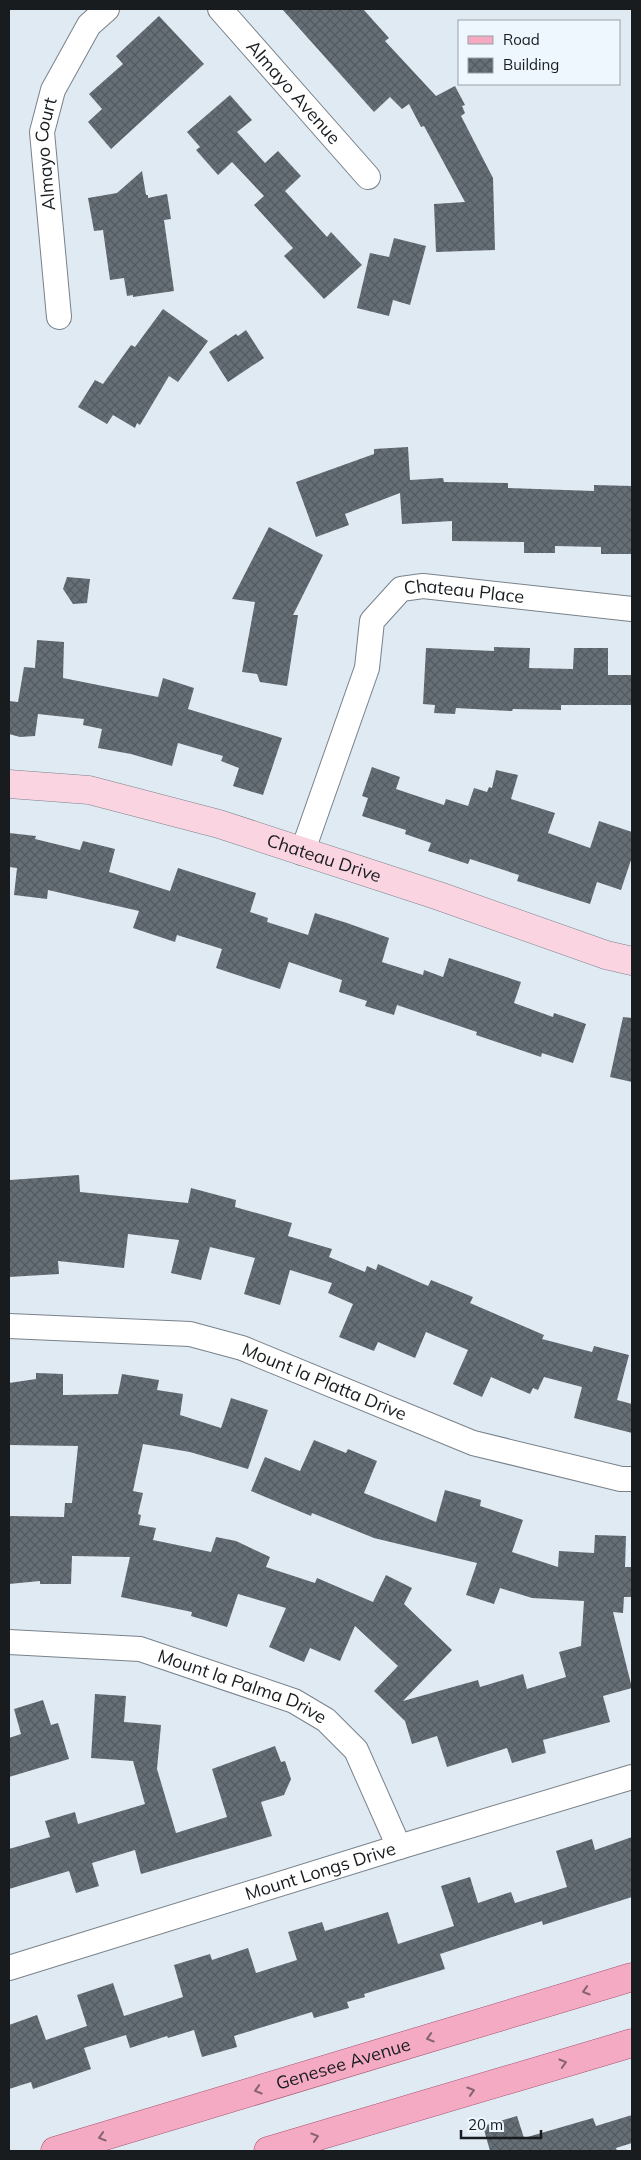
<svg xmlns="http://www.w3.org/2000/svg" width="641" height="2160" viewBox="0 0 641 2160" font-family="Mulish,sans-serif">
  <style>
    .building { fill: url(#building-cross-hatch) }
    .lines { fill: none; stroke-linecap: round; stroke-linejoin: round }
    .street-casing { stroke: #79828a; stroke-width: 26 }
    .secondary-casing { stroke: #79828a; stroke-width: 29 }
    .primary-casing { stroke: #a45370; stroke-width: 29 }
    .street { stroke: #fff; stroke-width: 24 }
    .secondary { stroke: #fad4e1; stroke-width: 28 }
    .primary { stroke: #f5aac4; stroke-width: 28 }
    .oneway { stroke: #866372 }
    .labels { text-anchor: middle; stroke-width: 4.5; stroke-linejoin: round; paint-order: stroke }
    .street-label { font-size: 18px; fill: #181c1f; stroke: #eff7fe }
  </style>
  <defs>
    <pattern id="building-cross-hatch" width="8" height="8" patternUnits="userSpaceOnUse" patternTransform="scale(1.25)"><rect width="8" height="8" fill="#666e76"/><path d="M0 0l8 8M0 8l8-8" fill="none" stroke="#535a60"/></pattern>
  </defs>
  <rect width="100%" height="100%" fill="#e0eaf3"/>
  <g class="building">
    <path d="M282 9H363L389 38 385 41 436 96 455 86 465 105 462 106 465 113 461 116 493 178 495 250 436 252 434 204 465 202 424 126 421 127 409 104 402 109 390 97 374 112Z"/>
    <path d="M159 16 204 64 111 149 88 122 102 109 89 94 123 64 116 56Z"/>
    <path d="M230 95 252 120 237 132 265 163 278 151 301 176 285 191 327 237 331 232 362 265 324 299 284 256 293 248 254 205 264 196 232 162 218 175 196 150 200 147 187 132Z"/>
    <path d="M142 171 146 195H148V198L167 194 171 219 164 220 174 291 133 297V295L127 296 124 278 110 280 103 230 94 231 88 198 117 193Z"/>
    <path d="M394 238 426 246 410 305 393 300 389 316 357 308 370 253 389 257Z"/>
    <path d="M163 309 208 341 178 382 169 376 140 425 137 423 135 428 113 415 107 424 78 407 95 380 103 384 131 345 135 347Z"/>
    <path d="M246 330 264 358 228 382 209 352 236 334 238 336Z"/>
    <path d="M408 447 410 480 443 478 444 482 508 483V488L594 491V485L632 486V554H601V547L555 546V553H524V542L452 541V521L402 524 400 493 345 514 349 525 316 537 296 482 374 454V449Z"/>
    <path d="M269 527 323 555 293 615H298L287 686 260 682 257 674 242 672 255 602 232 599Z"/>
    <path d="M67 577 90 579 87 603 73 604 63 589Z"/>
    <path d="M37 640 64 642 63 678 158 697 163 678 194 688 188 709 282 738 263 795 233 786 239 768 221 761 223 756 178 743 172 766 131 754 98 748 102 729 83 725 84 719 38 714 35 736 20 737 9 734V701L18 702 24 667 35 668Z"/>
    <path d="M494 647 530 648 529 668 573 669 574 648H608V675H631V705H561V710L513 709 512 711 456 708 455 714 434 713 435 705 423 704 426 648 494 651Z"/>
    <path d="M372 767 400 777 396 789 444 805 446 799 468 806 474 788 487 792 489 787 492 788 496 770 518 775 511 799 555 813 548 833 590 848 599 821 632 832V857L621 890 597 882 590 904 517 881 519 875 470 859 468 864 428 851 431 843 405 834 406 830 362 816 368 798 362 796Z"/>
    <path d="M9 833 36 836 35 839 80 850 83 841 115 849 109 872 170 891 178 868 256 893 250 912 268 918 267 922 308 935 315 913 347 923 389 938 382 962 423 975 424 970 443 977 449 958 521 982 514 1003 553 1017 554 1013 586 1024 573 1063 542 1053 541 1057 476 1035 477 1032 397 1005 394 1015 365 1006 367 1001 339 992 342 980 289 962 280 989 216 968 222 949 177 935 175 942 133 928 139 911 48 890 47 899 14 895 17 868 9 867Z"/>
    <path d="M623 1017 632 1018V1082L610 1077Z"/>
    <path d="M79 1175 80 1192 188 1203 191 1188 236 1200 235 1207 292 1223 288 1236 332 1249 329 1257 365 1272 367 1266 376 1270 378 1264 428 1286 431 1280 473 1297 470 1303 544 1335 542 1339 592 1352 594 1346 629 1355 617 1400 632 1404V1433L574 1418 582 1387 544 1377 538 1390 533 1388 530 1394 491 1377 482 1397 453 1384 468 1350 426 1332 415 1358 378 1342 374 1351 339 1337 353 1304 328 1293 332 1283 290 1270 280 1305 244 1294 255 1258 210 1247 201 1280 171 1273 179 1240 128 1234 124 1268 58 1261 59 1274 9 1277 10 1180Z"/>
    <path d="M36 1373 63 1374V1395L118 1394 122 1374 159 1380 157 1390 183 1394 180 1415 221 1428 231 1398 268 1410 248 1469 190 1452 143 1444 133 1491 143 1493 138 1514 141 1515 139 1525 156 1528 153 1540 211 1552 216 1537 236 1541 270 1557 266 1567 315 1583 317 1578 373 1602 386 1575 412 1588 404 1604 452 1650 403 1701 478 1680 480 1687 523 1674 527 1689 566 1677 559 1652 581 1646 584 1601 532 1598 500 1588 494 1604 466 1595 477 1563 374 1538 312 1513 311 1516 251 1491 265 1457 300 1471 314 1440 346 1453 348 1449 377 1461 364 1493 436 1522 445 1490 481 1500 480 1506 523 1520 512 1552 558 1567 559 1551 594 1553 595 1535 626 1536 625 1567H632V1597H624L623 1613 613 1612 632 1688 603 1696 610 1722 543 1740 546 1753 512 1763 507 1748 447 1767 437 1736 412 1744 405 1721 374 1691 398 1666 355 1626 340 1661 310 1648 304 1662 269 1647 286 1608 238 1594 227 1627 191 1616 192 1612 121 1597 130 1557 72 1556 71 1584H40V1581L9 1584V1516L64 1517 65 1503H72L78 1446 9 1445V1383L36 1379Z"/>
    <path d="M95 1694 126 1696 124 1722 161 1725 157 1769 176 1833 227 1817 212 1769 275 1746 281 1762 285 1761 291 1779 284 1795 261 1802 272 1836 141 1874 135 1850 92 1863 99 1886 76 1893 69 1871 9 1889V1849L50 1837 45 1821 75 1812 78 1824 145 1804 133 1761 91 1758Z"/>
    <path d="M43 1700 51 1725 58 1723 69 1759 9 1777V1738L21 1734 14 1709Z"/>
    <path d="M632 1837V1897L543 1925 542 1921 440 1954 445 1969 364 1994 365 1997 347 2002 349 2008 314 2018 312 2012 234 2036 237 2047 202 2057 194 2030 168 2038 167 2036 130 2048 126 2035 84 2048 91 2069 33 2089 31 2082 9 2089V2025L37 2015 46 2040 87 2026 77 1995 113 1983 124 2016 183 1997 174 1965 210 1954 212 1960 248 1948 256 1973 297 1960 288 1932 322 1922 325 1931 388 1912 398 1944 454 1926 441 1886 470 1877 478 1903 511 1892 515 1903 567 1887 556 1851 592 1839 595 1850Z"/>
    <path d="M632 2115V2143L616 2148 617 2151H490L483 2126 517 2116 524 2138 593 2118 596 2126Z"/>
  </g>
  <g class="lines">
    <g class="street-casing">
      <g id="street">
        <path id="s1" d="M220 9 368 177"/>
        <path id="s2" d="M59 317 42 132 53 90 89 25 107 9"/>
        <path id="s3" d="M302 853 367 668 372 621 401 589 423 586 632 609"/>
        <path id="s4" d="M9 1326 190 1334 242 1348 473 1443 621 1479H632"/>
        <path id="s5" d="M9 1642 140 1649 294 1701 326 1720 356 1750 399 1847"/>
        <path id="s6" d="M9 1968 399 1847 632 1777"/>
      </g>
    </g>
    <g class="secondary-casing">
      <g id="secondary">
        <path id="s7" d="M9 784 89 790 219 824 439 896 606 955 632 961"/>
      </g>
    </g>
    <g class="primary-casing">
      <g id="primary">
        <path id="s8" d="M55 2151 632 1977"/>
        <path d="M268 2151 632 2043"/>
      </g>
    </g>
    <use href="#street" class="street"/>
    <use href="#secondary" class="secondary"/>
    <use href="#primary" class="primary"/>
  </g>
  <defs><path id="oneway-chevron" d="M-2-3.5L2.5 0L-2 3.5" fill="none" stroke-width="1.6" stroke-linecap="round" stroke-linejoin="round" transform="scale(1.25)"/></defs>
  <g class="oneway">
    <use href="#oneway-chevron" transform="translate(586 1991) rotate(163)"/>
    <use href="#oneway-chevron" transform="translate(430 2038) rotate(163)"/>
    <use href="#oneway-chevron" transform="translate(563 2063) rotate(-16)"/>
    <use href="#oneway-chevron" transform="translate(258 2090) rotate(163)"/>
    <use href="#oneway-chevron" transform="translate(471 2091) rotate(-17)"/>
    <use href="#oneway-chevron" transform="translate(102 2137) rotate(163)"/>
    <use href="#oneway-chevron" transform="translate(315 2137) rotate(-17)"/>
  </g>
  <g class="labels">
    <g class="street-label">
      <text dy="6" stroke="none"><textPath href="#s1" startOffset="111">Almayo Avenue</textPath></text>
      <text dy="6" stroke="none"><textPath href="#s2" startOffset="164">Almayo Court</textPath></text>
      <text dy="6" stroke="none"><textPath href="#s3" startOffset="350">Chateau Place</textPath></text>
      <text dy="6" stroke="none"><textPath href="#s7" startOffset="325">Chateau Drive</textPath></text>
      <text dy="6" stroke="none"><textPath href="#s4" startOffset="324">Mount la Platta Drive</textPath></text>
      <text dy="6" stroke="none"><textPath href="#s5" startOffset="240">Mount la Palma Drive</textPath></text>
      <text dy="6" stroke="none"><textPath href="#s6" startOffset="326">Mount Longs Drive</textPath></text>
      <text dy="6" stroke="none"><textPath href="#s8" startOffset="301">Genesee Avenue</textPath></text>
    </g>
  </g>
  <rect width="641" height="2160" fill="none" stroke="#181c1f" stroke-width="20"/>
  <rect x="458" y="20" width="162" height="65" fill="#eff7fe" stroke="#999fa5"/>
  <rect x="468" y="36" width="25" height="8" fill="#f5aac4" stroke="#999fa5"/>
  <text x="503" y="45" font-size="15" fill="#181c1f">Road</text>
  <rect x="468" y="58" width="25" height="15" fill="url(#building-cross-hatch)" stroke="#999fa5"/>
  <text x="503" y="70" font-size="15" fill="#181c1f">Building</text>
  <path d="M461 2130v8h80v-8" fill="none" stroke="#181c1f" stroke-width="2.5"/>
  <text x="468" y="2130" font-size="15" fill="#181c1f" stroke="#eff7fe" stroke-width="4" paint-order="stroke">20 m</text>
</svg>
